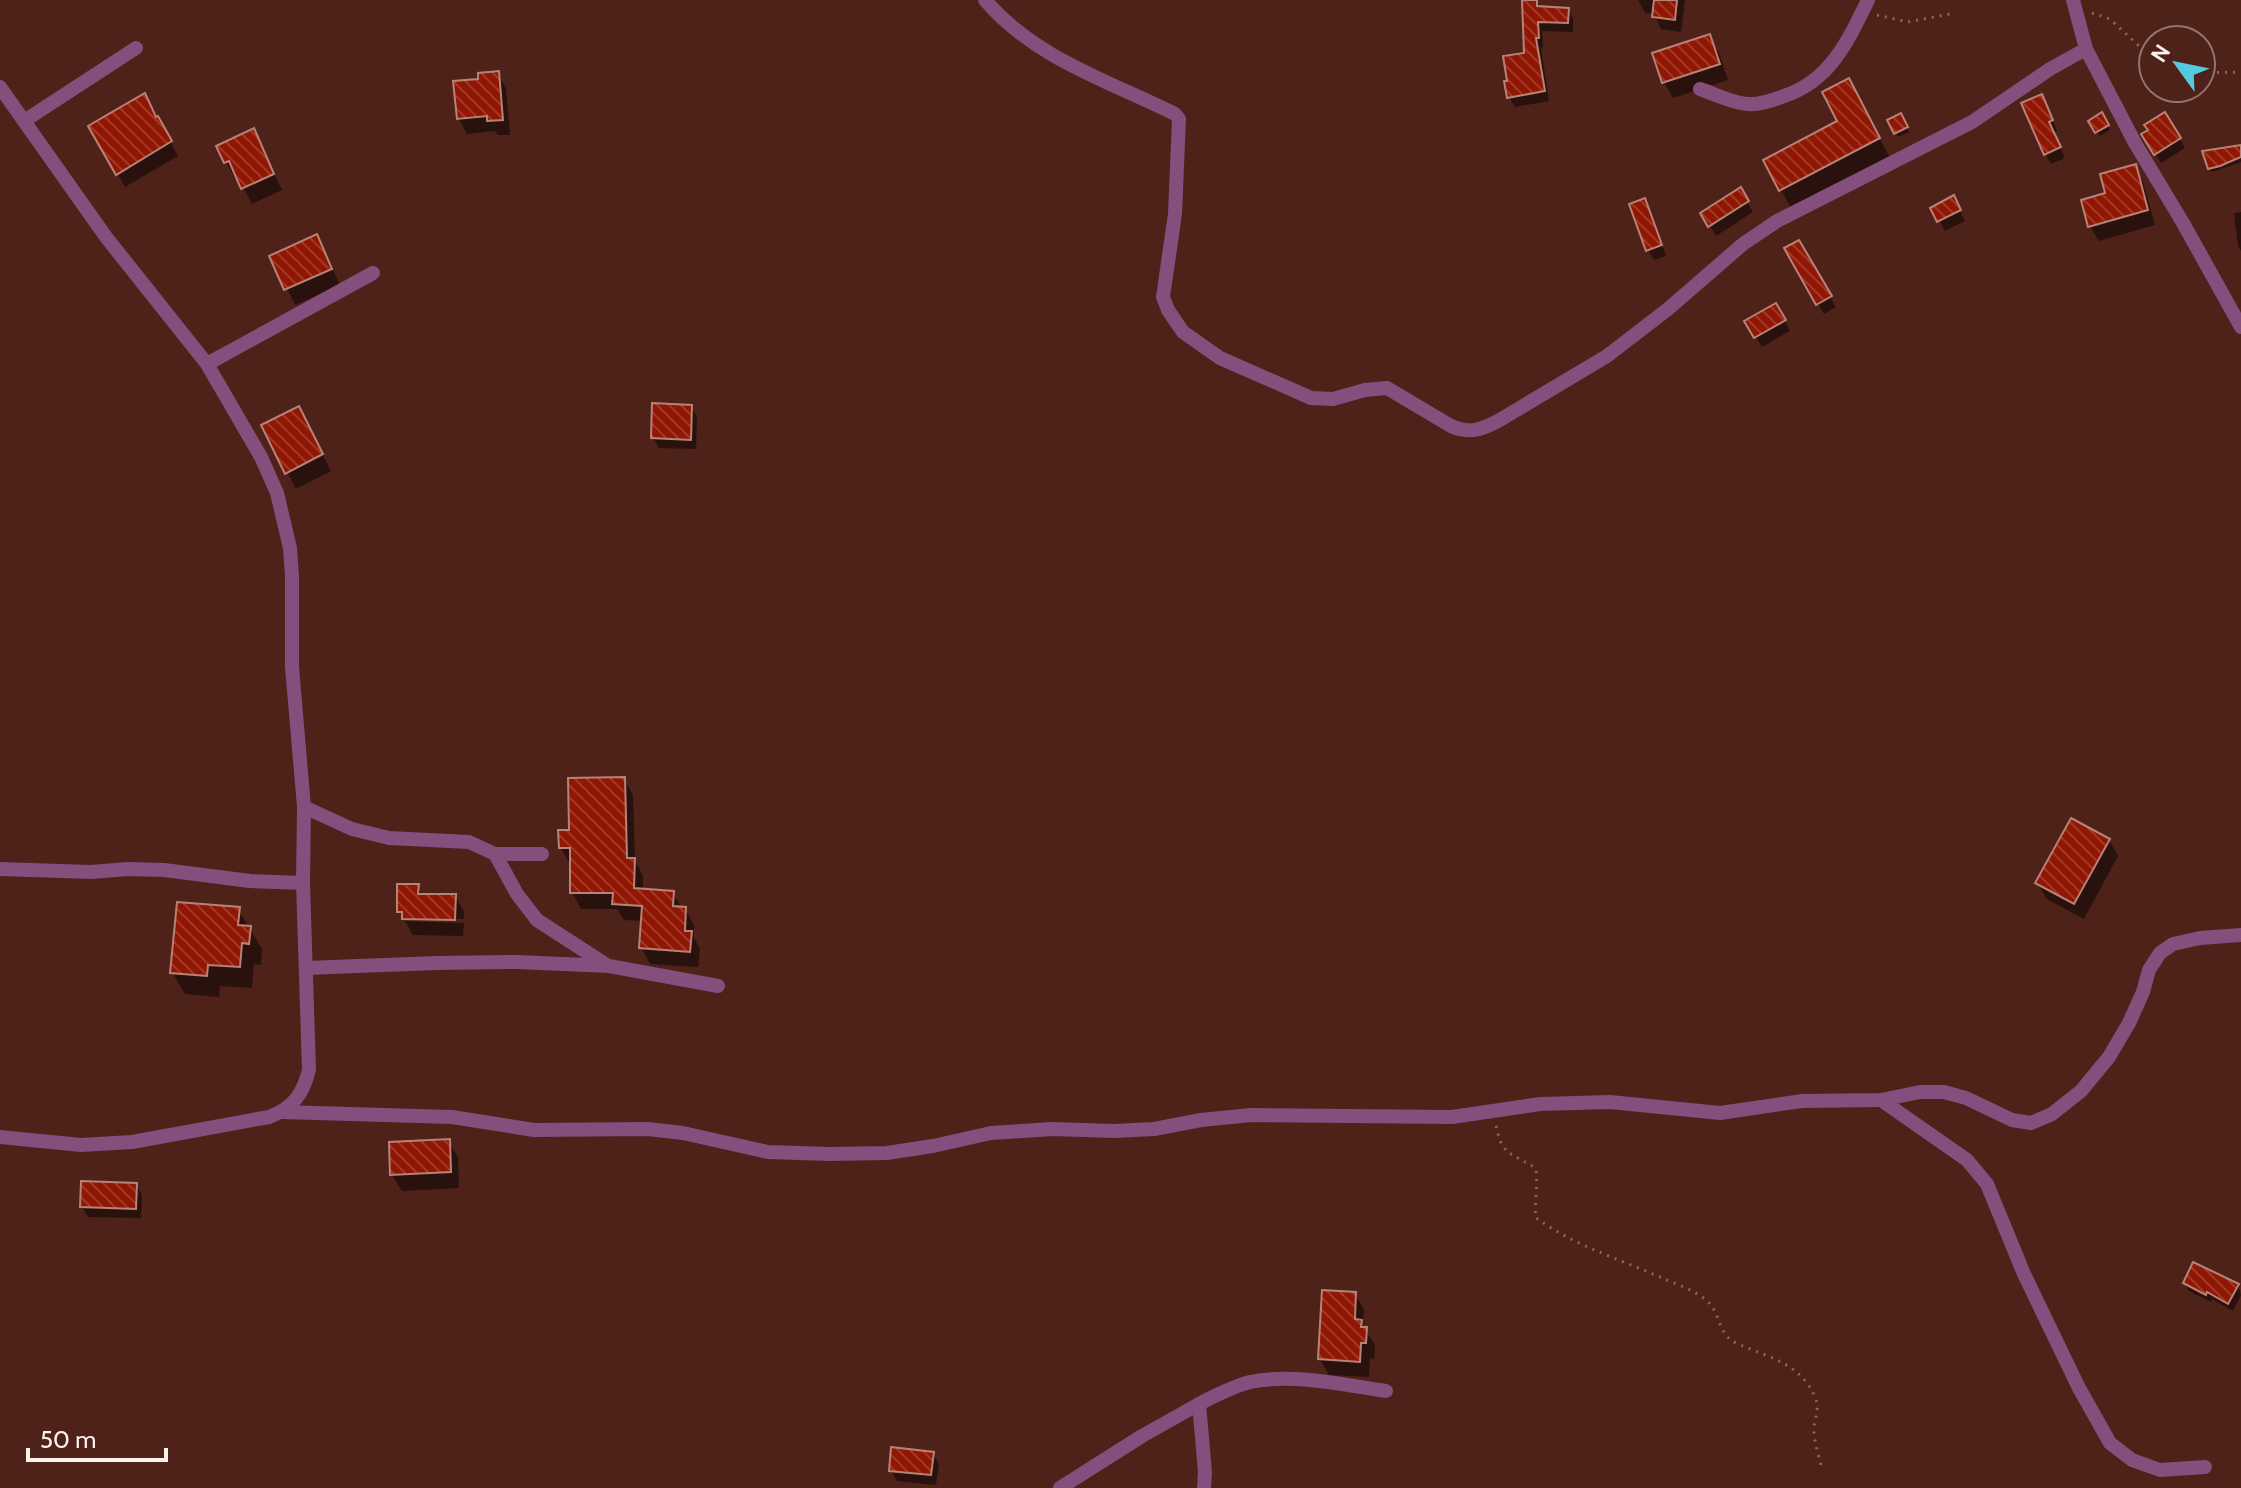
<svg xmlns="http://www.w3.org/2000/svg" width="2241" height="1488" viewBox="0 0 2241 1488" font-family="Cabin,sans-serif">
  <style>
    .shadow { fill: #0007 }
    .building { fill: url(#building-back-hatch); stroke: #b98277; stroke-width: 2 }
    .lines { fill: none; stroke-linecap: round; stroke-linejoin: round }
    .path { stroke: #896760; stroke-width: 3; stroke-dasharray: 2 6; stroke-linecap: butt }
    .street { stroke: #844e7d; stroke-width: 14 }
  </style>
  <defs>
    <pattern id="building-back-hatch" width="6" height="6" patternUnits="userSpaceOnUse" patternTransform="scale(2)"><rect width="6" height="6" fill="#8f1703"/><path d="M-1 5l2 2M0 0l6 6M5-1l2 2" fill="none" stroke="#a03928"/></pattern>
  </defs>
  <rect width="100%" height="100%" fill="#4e2119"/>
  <g class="shadow">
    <path d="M1524 0H1536L1541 8 1568 10 1573 19V32L1542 31 1543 47 1541 48 1549 101 1515 107 1509 97 1526 54Z"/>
    <path d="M1638 0H1685L1681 32 1661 29 1654 14 1645 13Z"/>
    <path d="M1709 37 1719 53 1728 80 1673 98 1664 82Z"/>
    <path d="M497 73 506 88 510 135H498L495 131 467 134 459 119 480 80Z"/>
    <path d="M1861 103 1891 160 1793 211 1781 190 1840 122Z"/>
    <path d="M2047 106 2057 131 2053 132 2065 158 2051 164 2045 154Z"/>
    <path d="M1900 115 1909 132 1898 137 1890 121Z"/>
    <path d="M2101 115 2110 130 2100 136 2091 121Z"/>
    <path d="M2165 115 2185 148 2161 163 2144 134Z"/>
    <path d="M158 119 178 156 125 187 91 127Z"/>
    <path d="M254 131 282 190 252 204 238 177 235 178 226 162Z"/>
    <path d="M2241 147V162L2212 172 2209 168Z"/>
    <path d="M2135 167 2143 182 2155 225 2099 241 2090 226 2108 195Z"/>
    <path d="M1740 190 1753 212 1716 236 1702 213Z"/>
    <path d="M1953 198 1965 221 1945 231 1933 209Z"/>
    <path d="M1644 201 1650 211 1666 256 1654 260 1648 250Z"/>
    <path d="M2241 212V251L2238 246 2234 213Z"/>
    <path d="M1799 242 1836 307 1824 314 1786 249Z"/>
    <path d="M325 253 340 285 295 305 272 257Z"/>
    <path d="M1776 305 1790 331 1762 347 1747 322Z"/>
    <path d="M691 407 697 417 696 449 659 448 653 438Z"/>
    <path d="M307 424 331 471 296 489 263 426Z"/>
    <path d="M624 779 633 795 635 861 643 876V891L673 893 682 909H685L694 925V938L700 949 698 967 650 964 641 947 643 921 624 920 617 909H581L572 892V864H570L561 848 571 832Z"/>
    <path d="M2109 840 2118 856 2084 919 2047 899 2037 883Z"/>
    <path d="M417 886 423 896H455L464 912V919L405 917V921L464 923 463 936 413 935 399 911Z"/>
    <path d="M238 909 262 949 261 965 254 964 252 988 220 986 219 997 185 994 172 972Z"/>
    <path d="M448 1141 458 1157 459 1188 402 1191 392 1175Z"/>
    <path d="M136 1185 142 1195 141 1218 88 1217 82 1207Z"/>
    <path d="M2185 1283 2238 1286 2241 1295 2233 1311 2212 1299 2211 1302 2189 1291Z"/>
    <path d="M1355 1294 1364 1310 1363 1327 1375 1345 1374 1359 1370 1358 1369 1377 1329 1375 1320 1359Z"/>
    <path d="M933 1454 939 1464 936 1485 897 1481 891 1470Z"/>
  </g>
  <g class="building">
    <path d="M1522 0H1537V6L1569 8 1568 23 1538 22 1539 38H1536L1545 91 1507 98 1504 81H1507L1503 56 1524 53Z"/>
    <path d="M1654 0H1677L1675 20 1652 17Z"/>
    <path d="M1710 34 1720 64 1662 83 1652 53Z"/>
    <path d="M499 71 503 120 487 121V116L457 119 453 81 478 79V73Z"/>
    <path d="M1849 78 1880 138 1779 191 1763 160 1837 121 1822 92Z"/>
    <path d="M145 93 156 117 158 116 172 141 116 175 88 126Z"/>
    <path d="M2042 94 2053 120 2049 122 2061 147 2044 155 2021 103Z"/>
    <path d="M2102 112 2109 125 2095 133 2088 121Z"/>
    <path d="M2165 112 2181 138 2154 155 2141 134 2148 130 2144 125Z"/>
    <path d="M1901 113 1908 127 1894 134 1887 120Z"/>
    <path d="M254 128 274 174 241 189 229 161 224 163 216 146Z"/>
    <path d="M2241 145V157L2220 166 2208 169 2202 151Z"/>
    <path d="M2136 164 2148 210 2088 227 2081 200 2105 193 2100 174Z"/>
    <path d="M1741 187 1749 201 1708 227 1700 213Z"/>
    <path d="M1954 195 1961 210 1937 222 1930 208Z"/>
    <path d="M1645 198 1662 245 1646 251 1629 204Z"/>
    <path d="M317 234 332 269 284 290 269 256Z"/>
    <path d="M1799 240 1832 296 1816 305 1784 248Z"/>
    <path d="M1776 303 1786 320 1754 338 1744 321Z"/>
    <path d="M652 403 692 405 691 440 651 438Z"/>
    <path d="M299 406 323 454 285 474 261 425Z"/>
    <path d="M625 777 627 858H635L634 888 674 891 673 906 686 907 685 931H692L690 952 639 948 642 906 612 904 613 893H570V848H559L558 830H569L568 778Z"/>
    <path d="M2071 818 2110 839 2074 904 2035 883Z"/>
    <path d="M397 884H419L418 894H456L455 920 402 919V912H397Z"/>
    <path d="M177 902 240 907 238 925 251 926 249 944 242 943 240 967 208 965 207 976 170 973Z"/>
    <path d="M450 1139 451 1172 390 1175 389 1142Z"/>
    <path d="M81 1181 137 1183 136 1209 80 1207Z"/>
    <path d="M2193 1262 2239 1284 2228 1304 2207 1292 2206 1295 2183 1283Z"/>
    <path d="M1322 1290 1356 1292 1355 1319 1362 1320 1361 1327H1367L1366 1343H1361L1360 1362 1318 1359Z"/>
    <path d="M891 1447 934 1452 931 1475 889 1471Z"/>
  </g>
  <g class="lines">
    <g class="path">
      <path d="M2092 13 2110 19 2153 59"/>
      <path d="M1877 15 1908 22 1955 13"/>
      <path d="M2201 73 2241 72"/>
      <path d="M1496 1126 1500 1141 1507 1152 1534 1167 1537 1174 1535 1217C1572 1245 1620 1259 1662 1278 1676 1284 1694 1290 1706 1300 1721 1312 1717 1334 1736 1343 1766 1357 1800 1362 1815 1397 1821 1410 1813 1419 1814 1433 1815 1444 1819 1457 1822 1469"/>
    </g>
    <g class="street">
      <path d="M985 0C1034 58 1109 81 1175 114L1179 119 1175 214 1163 297 1168 310 1183 332 1220 358 1311 398 1333 399 1365 390 1387 388 1451 426C1469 434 1481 430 1498 421L1607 356 1668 309 1743 244 1777 221 1972 122 2050 69 2086 49"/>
      <path d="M2073 0 2086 49 2135 143 2183 223 2241 327"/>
      <path d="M0 87 106 237 207 364 261 457 277 493 290 548 292 576V667L304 807 303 883 309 1070C303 1094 293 1108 269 1117L132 1142 81 1145 0 1137"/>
      <path d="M1700 89C1715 94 1732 103 1748 104 1760 105 1773 100 1784 96 1830 81 1848 41 1868 0"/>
      <path d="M24 121 136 48"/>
      <path d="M207 364 373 273"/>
      <path d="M304 807 352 829 389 838 469 842 495 854H542"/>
      <path d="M495 854 517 894 537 920 605 964"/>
      <path d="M0 869 91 872 128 869 164 870 250 881 303 883"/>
      <path d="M306 968 436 963 517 962 609 966 718 986"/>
      <path d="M1881 1100 1967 1160 1987 1184 2024 1274 2079 1388 2110 1443 2132 1460 2160 1470 2205 1467"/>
      <path d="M282 1112 452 1117 534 1130 648 1129 683 1133 768 1152 829 1154 887 1153 933 1146 991 1133 1052 1129 1114 1131 1154 1129 1201 1120 1251 1115 1452 1117 1540 1104 1610 1102 1720 1113 1802 1101 1881 1100 1920 1092H1944L1966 1098 2012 1120 2031 1123 2052 1114 2081 1091 2109 1057 2129 1023 2143 992 2149 970 2160 953 2173 944 2200 938 2241 935"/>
      <path d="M1060 1488 1142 1436 1199 1404"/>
      <path d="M1204 1488 1205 1472 1199 1404C1216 1395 1232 1387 1250 1382 1294 1373 1343 1385 1386 1391"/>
    </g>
  </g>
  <g transform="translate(2177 64) rotate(303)"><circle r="38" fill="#4e2119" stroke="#94746e" stroke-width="2"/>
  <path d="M0-6L14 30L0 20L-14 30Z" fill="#55cadf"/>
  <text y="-12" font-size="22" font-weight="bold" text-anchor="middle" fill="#fdf1ee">N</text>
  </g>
  <path d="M28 1448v12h138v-12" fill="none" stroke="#fdf1ee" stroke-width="4"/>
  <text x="40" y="1448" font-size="24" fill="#fdf1ee" stroke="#4e2119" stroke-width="6" paint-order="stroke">50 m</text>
</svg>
